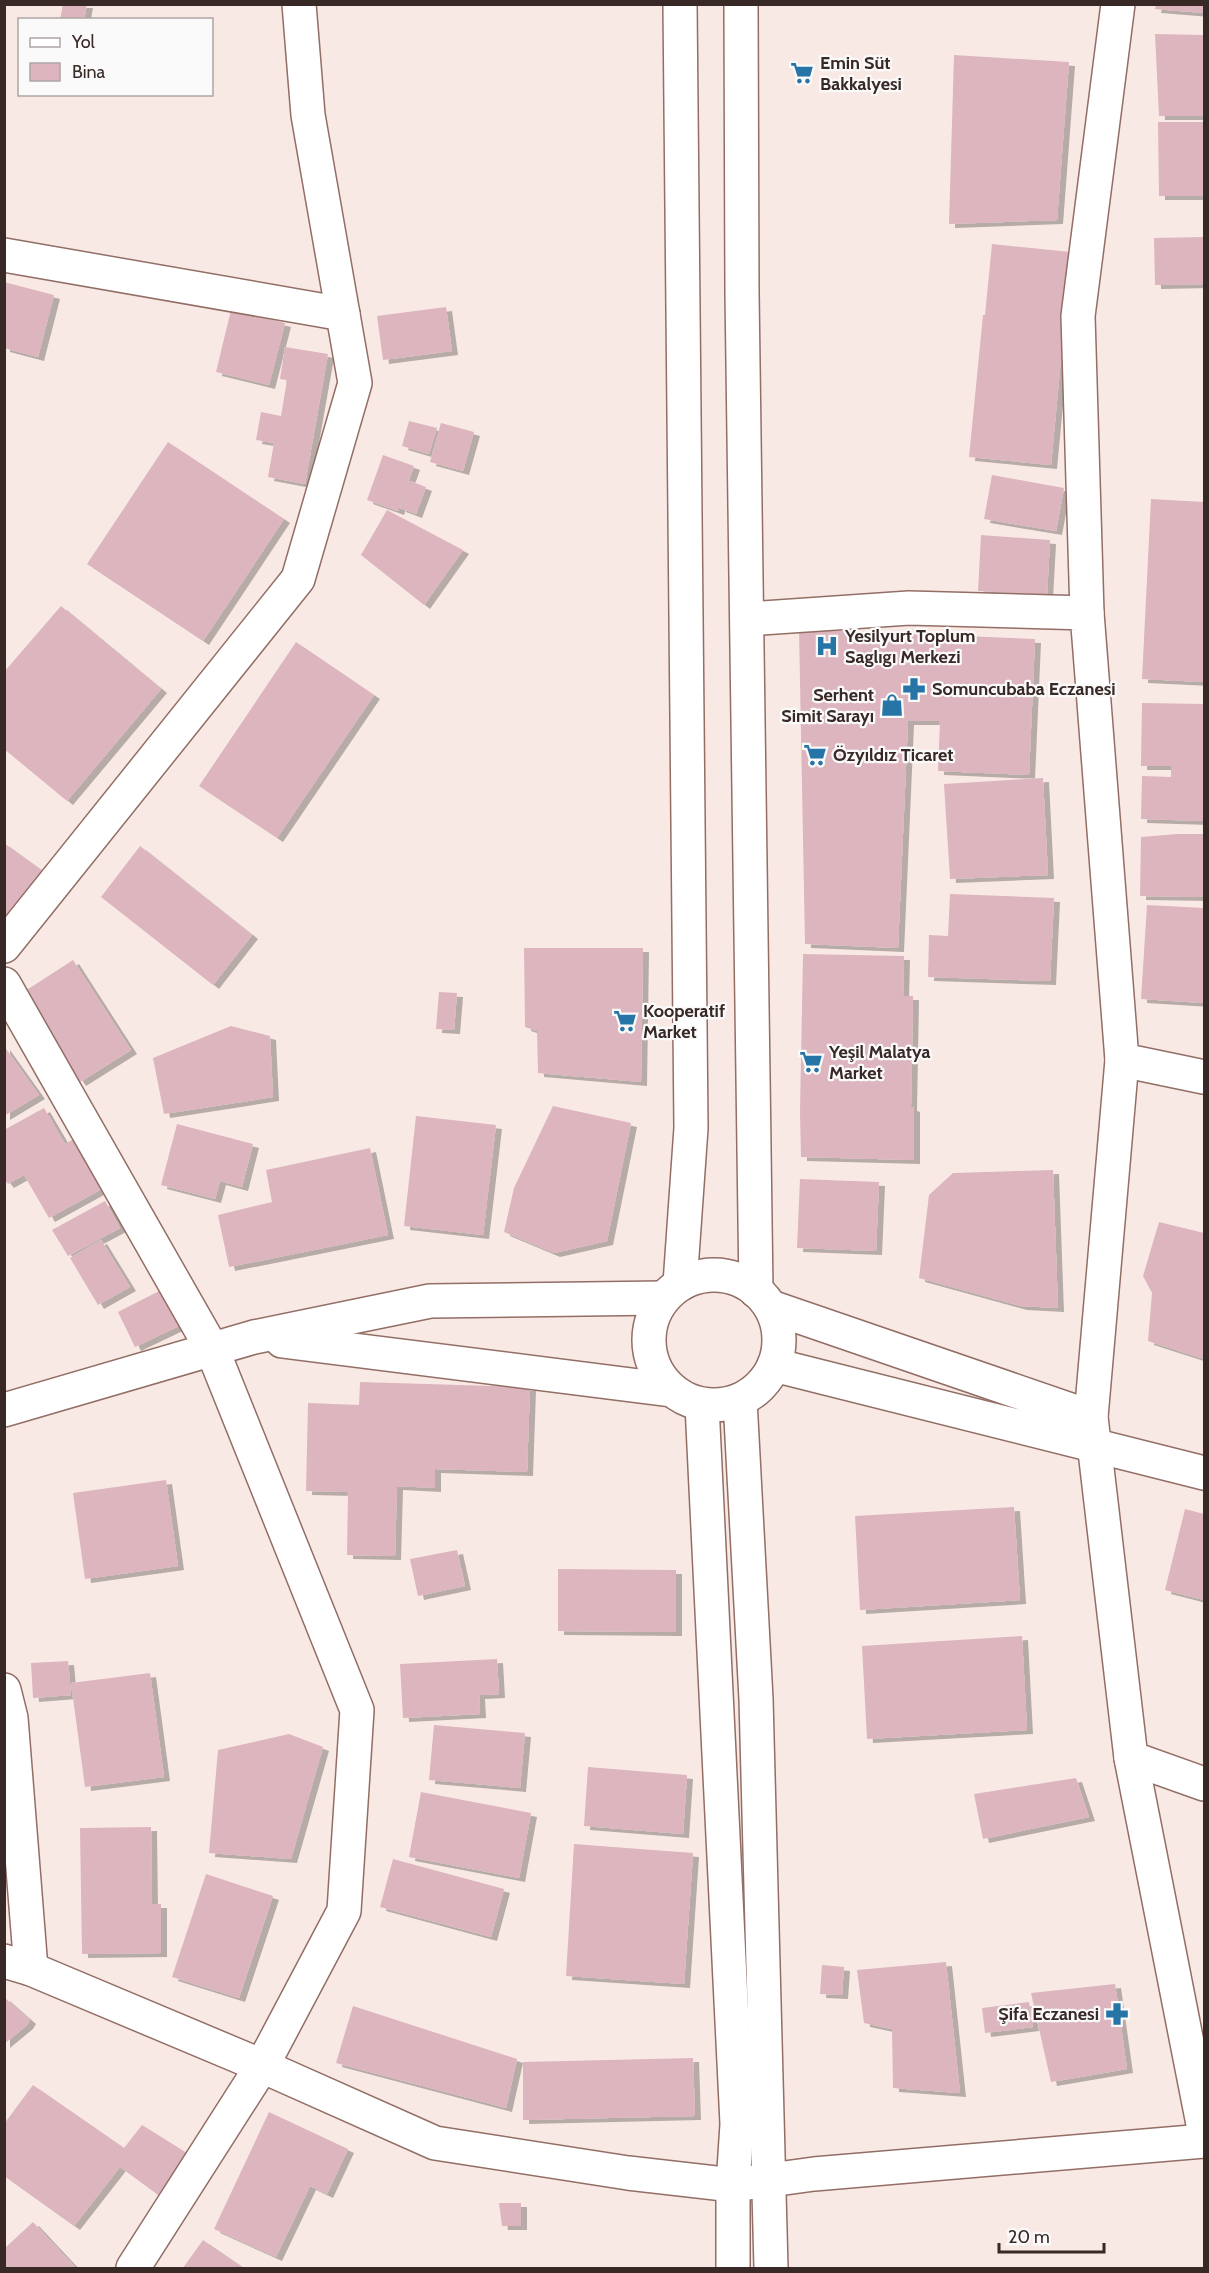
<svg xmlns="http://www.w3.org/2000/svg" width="1209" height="2273" viewBox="0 0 1209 2273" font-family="Cabin,sans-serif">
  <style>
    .building { fill: #ddb5be; filter: url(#shadow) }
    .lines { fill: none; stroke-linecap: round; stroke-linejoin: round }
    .street-casing { stroke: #926e65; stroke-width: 36 }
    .secondary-casing { stroke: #926e65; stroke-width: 36 }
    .street { stroke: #fff; stroke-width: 33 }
    .secondary { stroke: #fff; stroke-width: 33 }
    .labels { text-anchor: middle; stroke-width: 4.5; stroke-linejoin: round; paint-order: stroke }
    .poi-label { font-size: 18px; font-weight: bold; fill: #392926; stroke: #fafafa; text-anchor: start }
  </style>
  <defs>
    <filter id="shadow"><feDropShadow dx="6" dy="4" stdDeviation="0" flood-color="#0004"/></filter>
  </defs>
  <rect width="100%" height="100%" fill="#f9e9e5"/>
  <g class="building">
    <path d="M63 4H87L84 20H60Z"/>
    <path d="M1156 4H1204V13L1155 9Z"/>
    <path d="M1155 34 1204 35V116H1159Z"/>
    <path d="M954 55 1069 62 1057 220 949 224Z"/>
    <path d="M1158 122H1204V196H1159Z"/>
    <path d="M1204 237V284L1155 285 1154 238Z"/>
    <path d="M992 244 1071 252 1051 465 969 457 983 315H985Z"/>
    <path d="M4 282 54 295 38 357 4 348Z"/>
    <path d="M446 307 452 351 383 360 377 316Z"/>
    <path d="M231 310 285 323 269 385 216 372Z"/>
    <path d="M285 347 328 354 305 484 268 477 274 443 256 440 261 412 281 416 287 380 280 379Z"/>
    <path d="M409 421 437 428 429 454 402 446Z"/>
    <path d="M441 423 474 432 463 471 430 462Z"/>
    <path d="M168 442 284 519 203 641 87 564Z"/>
    <path d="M383 455 414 466 398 511 367 500Z"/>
    <path d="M992 475 1064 488 1056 531 984 519Z"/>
    <path d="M410 481 426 487 416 514 400 508Z"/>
    <path d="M1151 499 1204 502V682L1142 679Z"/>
    <path d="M387 510 463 550 424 605 361 555Z"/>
    <path d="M981 535 1050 540 1047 595 978 591Z"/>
    <path d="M61 606 161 689 67 801 4 749V672Z"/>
    <path d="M799 629 1035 639 1029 775 938 771 940 721H908L898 948 805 944Z"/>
    <path d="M296 642 374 695 277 838 199 786Z"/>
    <path d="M1142 703 1204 704V821L1141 819 1142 776 1171 777V766H1141Z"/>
    <path d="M1043 778 1048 875 950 879 944 784Z"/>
    <path d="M1177 834H1204V897L1140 896 1141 837Z"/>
    <path d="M4 843 47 874 4 933Z"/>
    <path d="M140 846 252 935 213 985 101 897Z"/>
    <path d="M950 894 1054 898 1050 981 928 977 929 935 948 936Z"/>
    <path d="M1147 905 1204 908V1003L1141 999Z"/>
    <path d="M524 948H643L641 1082 538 1073 537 1031 525 1027Z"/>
    <path d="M803 954 904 956 903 996H913L911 1107 914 1108V1160L801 1157 800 1112Z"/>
    <path d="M73 960 131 1050 80 1082 22 993Z"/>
    <path d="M439 992 457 993 454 1030 436 1029Z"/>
    <path d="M231 1026 270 1036 273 1097 164 1114 153 1058Z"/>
    <path d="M4 1046 39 1095 4 1116Z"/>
    <path d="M553 1106 631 1123 607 1241 554 1253 504 1232 514 1188Z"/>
    <path d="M44 1108 65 1144 79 1136 107 1186 49 1218 24 1175 8 1184 4 1179V1130Z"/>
    <path d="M416 1116 496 1125 483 1235 404 1226Z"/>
    <path d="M177 1124 253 1144 242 1187 220 1181 215 1199 161 1185Z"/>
    <path d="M370 1148 388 1235 229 1267 218 1215 272 1202 266 1170Z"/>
    <path d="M1053 1170 1058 1308 1021 1306 919 1278 929 1195 953 1173Z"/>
    <path d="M800 1179 879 1182 876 1251 797 1248Z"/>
    <path d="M105 1201 120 1228 68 1256 52 1230Z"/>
    <path d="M1159 1222 1204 1233V1359L1148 1341 1152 1293 1143 1276Z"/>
    <path d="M101 1240 130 1287 98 1305 70 1258Z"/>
    <path d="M165 1288 183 1324 135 1347 118 1312Z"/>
    <path d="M360 1382 530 1387 527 1472 435 1469V1488L397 1486 395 1556 347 1555 348 1492 306 1491 308 1403 359 1405Z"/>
    <path d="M166 1480 178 1566 85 1579 73 1493Z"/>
    <path d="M1014 1507 1020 1600 860 1610 855 1516Z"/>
    <path d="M1185 1509 1204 1514V1600L1165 1590Z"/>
    <path d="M457 1550 465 1586 418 1596 410 1559Z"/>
    <path d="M558 1569 676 1570V1632L558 1631Z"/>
    <path d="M1022 1636 1027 1730 867 1739 862 1646Z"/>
    <path d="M497 1659 499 1694 479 1695 480 1714 403 1718 400 1664Z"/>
    <path d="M68 1661 71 1695 33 1698 31 1663Z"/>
    <path d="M150 1673 164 1777 85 1787 71 1683Z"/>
    <path d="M434 1725 525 1733 520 1788 429 1780Z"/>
    <path d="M289 1734 323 1747 291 1859 209 1853 218 1750Z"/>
    <path d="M588 1767 687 1775 683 1834 584 1826Z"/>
    <path d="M1076 1778 1089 1817 983 1839 974 1794Z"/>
    <path d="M421 1792 531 1813 519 1878 409 1857Z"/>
    <path d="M151 1827 152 1904H161V1953L82 1954 80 1828Z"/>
    <path d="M574 1844 693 1853 684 1984 566 1976Z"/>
    <path d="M393 1859 504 1889 491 1937 380 1907Z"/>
    <path d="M206 1874 273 1896 239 1998 172 1977Z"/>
    <path d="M946 1962 960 2093 893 2088 892 2029 864 2023 857 1970Z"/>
    <path d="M822 1965 844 1967 842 1995 820 1994Z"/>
    <path d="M1115 1984 1127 2069 1051 2082 1031 1993Z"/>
    <path d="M4 1997 30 2020 27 2025 4 2044Z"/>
    <path d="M1029 2002 1033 2027 985 2033 982 2008Z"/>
    <path d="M353 2006 517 2059 506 2108 336 2063Z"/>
    <path d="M693 2058 695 2116 523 2120V2062Z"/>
    <path d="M33 2085 124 2148 142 2125 190 2155 165 2200 120 2167 74 2226 4 2176V2124Z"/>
    <path d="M269 2112 348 2149 327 2194 310 2186 276 2257 214 2229Z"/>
    <path d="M499 2203H521V2226H502Z"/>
    <path d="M33 2222 76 2268H5V2248Z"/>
    <path d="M203 2240 244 2268H183Z"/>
  </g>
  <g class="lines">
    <g class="street-casing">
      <g id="street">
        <path d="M4 255 343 314"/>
        <path d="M1087 613 1078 316 1118 4"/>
        <path d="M747 619 909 608 1087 613 1122 1060 1204 1077"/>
        <path d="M4 946 298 579 355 383 308 115 299 4"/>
        <path d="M4 984 212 1349 357 1710 344 1911 262 2066 133 2268"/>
        <path d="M1122 1060 1091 1417 1131 1758 1204 1784"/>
        <path d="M4 1690 11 1718 31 1969"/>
        <path d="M1131 1758 1204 2129"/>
        <path d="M4 1961 31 1969 262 2066 435 2143 628 2173 733 2185 814 2174 1204 2141"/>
      </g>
    </g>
    <g class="secondary-casing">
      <g id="secondary">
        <path d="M741 4 742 292 756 1291"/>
        <circle cx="714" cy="1340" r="65"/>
        <path d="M680 1284 691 1128 680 4"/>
        <path d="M771 1307 1091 1417"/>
        <path d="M282 1341 671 1390"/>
        <path d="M774 1365 1204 1473"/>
        <path d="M740 1400 756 1699 771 2268"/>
        <path d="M702 1405 737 2124 733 2185V2268"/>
        <path d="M4 1410 254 1337 430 1301 663 1298"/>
      </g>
    </g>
    <use href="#street" class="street"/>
    <use href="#secondary" class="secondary"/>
  </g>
  <defs>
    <g id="supermarket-bare" transform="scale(1.8)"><path d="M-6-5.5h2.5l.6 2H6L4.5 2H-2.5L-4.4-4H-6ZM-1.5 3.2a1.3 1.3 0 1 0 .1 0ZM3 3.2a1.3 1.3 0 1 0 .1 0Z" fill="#2774a6" stroke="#fafafa" stroke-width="2.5" paint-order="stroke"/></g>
    <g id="hospital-bare" transform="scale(1.8)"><path d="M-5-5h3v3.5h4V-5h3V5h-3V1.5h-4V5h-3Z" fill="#2774a6" stroke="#fafafa" stroke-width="2.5" paint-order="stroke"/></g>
    <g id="pharmacy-bare" transform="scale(1.8)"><path d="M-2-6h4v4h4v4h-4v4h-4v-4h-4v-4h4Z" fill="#2774a6" stroke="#fafafa" stroke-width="2.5" paint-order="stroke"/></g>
    <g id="shop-bare" transform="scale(1.8)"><path d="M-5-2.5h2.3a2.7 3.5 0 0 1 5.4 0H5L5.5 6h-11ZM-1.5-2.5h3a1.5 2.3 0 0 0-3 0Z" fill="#2774a6" stroke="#fafafa" stroke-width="2.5" paint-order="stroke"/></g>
  </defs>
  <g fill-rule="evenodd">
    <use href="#supermarket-bare" x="802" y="73"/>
    <use href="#hospital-bare" x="827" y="646"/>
    <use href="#pharmacy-bare" x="914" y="689"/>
    <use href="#shop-bare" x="892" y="705"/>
    <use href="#supermarket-bare" x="815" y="755"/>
    <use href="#supermarket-bare" x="625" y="1021"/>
    <use href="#supermarket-bare" x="811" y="1062"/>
    <use href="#pharmacy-bare" x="1117" y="2014"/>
  </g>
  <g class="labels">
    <g class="poi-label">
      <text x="820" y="69">Emin Süt<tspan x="820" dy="21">Bakkalyesi</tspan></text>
      <text x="845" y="642">Yesilyurt Toplum<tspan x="845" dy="21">Saglıgı Merkezi</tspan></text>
      <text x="932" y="695">Somuncubaba Eczanesi</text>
      <text x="874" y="701" text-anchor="end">Serhent<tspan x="874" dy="21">Simit Sarayı</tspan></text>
      <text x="833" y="761">Özyıldız Ticaret</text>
      <text x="643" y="1017">Kooperatif<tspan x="643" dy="21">Market</tspan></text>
      <text x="829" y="1058">Yeşil Malatya<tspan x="829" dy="21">Market</tspan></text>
      <text x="1099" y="2020" text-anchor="end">Şifa Eczanesi</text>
    </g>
  </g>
  <rect width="1209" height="2273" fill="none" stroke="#392926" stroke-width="12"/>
  <rect x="18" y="18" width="195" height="78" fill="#fafafa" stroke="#ada6a5" stroke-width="1.5"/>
  <rect x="30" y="38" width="30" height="9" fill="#ffffff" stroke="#ada6a5" stroke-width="1.5"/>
  <text x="72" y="48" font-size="18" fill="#392926">Yol</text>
  <rect x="30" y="63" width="30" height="18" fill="#ddb5be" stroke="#ada6a5" stroke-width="1.5"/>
  <text x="72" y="78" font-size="18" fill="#392926">Bina</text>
  <path d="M999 2243v9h105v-9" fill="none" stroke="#392926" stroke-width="3"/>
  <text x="1008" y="2243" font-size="18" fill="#392926" stroke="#fafafa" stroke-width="4.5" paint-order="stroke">20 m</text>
</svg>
